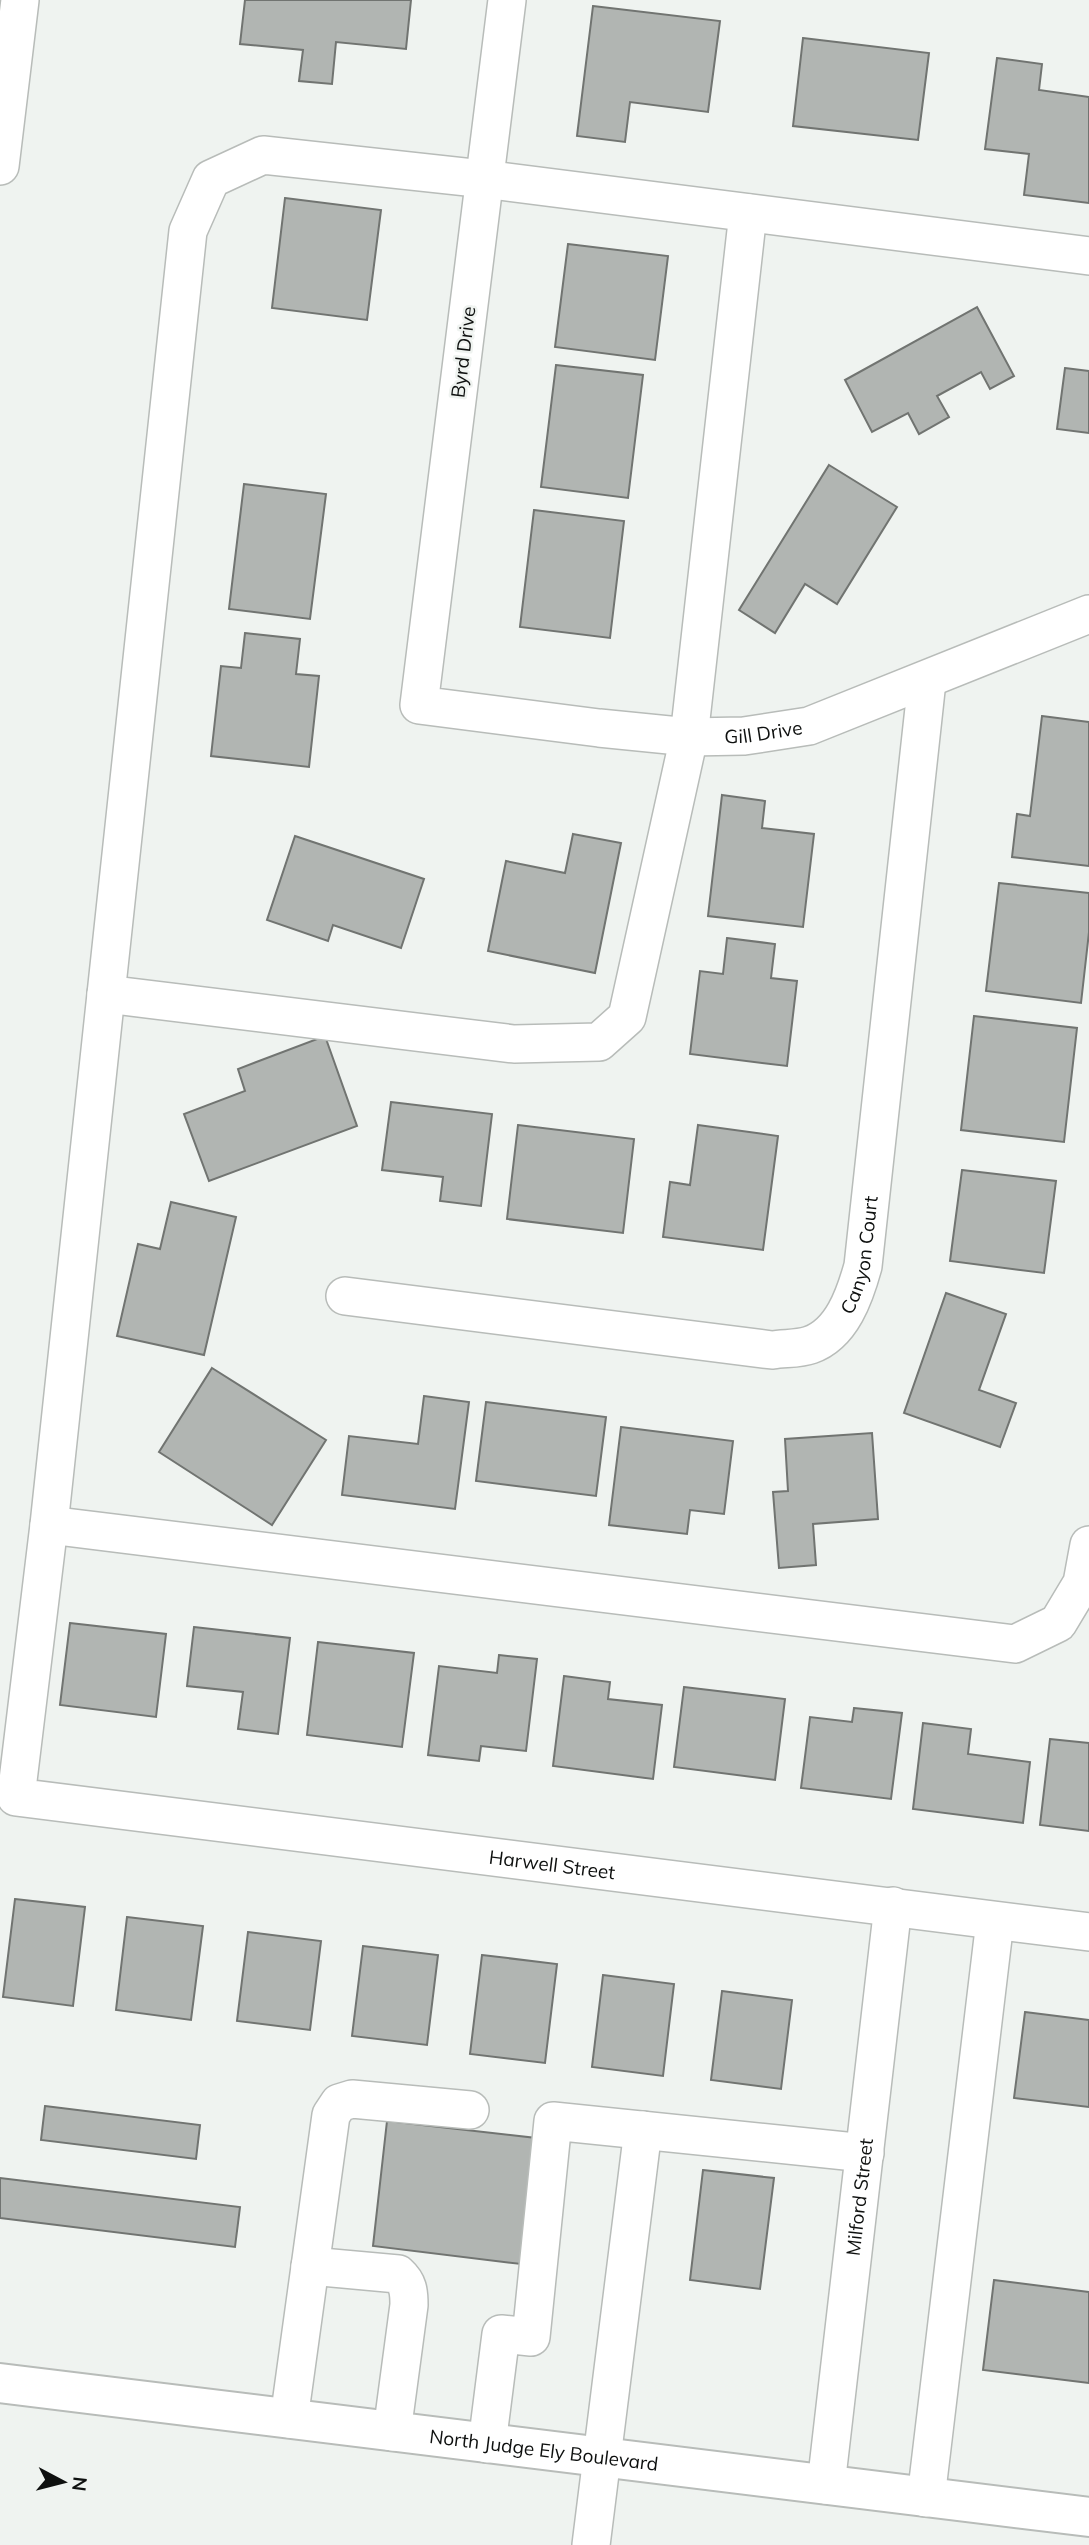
<svg xmlns="http://www.w3.org/2000/svg" width="1089" height="2545" viewBox="0 0 1089 2545" font-family="Mulish,sans-serif">
  <style>
    .building { fill: #b1b5b2; stroke: #717471; stroke-width: 2 }
    .lines { fill: none; stroke-linecap: round; stroke-linejoin: round }
    .minor-casing { stroke: #b8bcb9; stroke-width: 40 }
    .major-casing { stroke: #b8bcb9; stroke-width: 42 }
    .minor { stroke: #fff; stroke-width: 37 }
    .major { stroke: #fff; stroke-width: 38 }
    .labels { text-anchor: middle; stroke-width: 5; stroke-linejoin: round; paint-order: stroke }
    .street-label { font-size: 19px; fill: #0e100f; stroke: #eff3f0 }
  </style>
  <rect width="100%" height="100%" fill="#eff3f0"/>
  <g class="building">
    <path d="M245 0H411L406 49 336 42 332 84 299 81 303 50 240 44Z"/>
    <path d="M593 6 720 21 708 112 630 102 625 142 577 136Z"/>
    <path d="M803 38 929 53 918 140 793 126Z"/>
    <path d="M997 58 1042 64 1039 90 1089 97V203L1024 195 1029 154 985 149Z"/>
    <path d="M285 198 381 210 367 320 272 308Z"/>
    <path d="M568 244 668 256 655 360 555 347Z"/>
    <path d="M977 307 1014 376 990 389 981 372 937 396 949 417 919 434 908 413 872 432 845 380Z"/>
    <path d="M556 365 643 375 628 498 541 487Z"/>
    <path d="M1065 368 1089 371V433L1057 429Z"/>
    <path d="M829 465 897 507 837 604 805 584 775 633 739 610Z"/>
    <path d="M244 484 326 494 310 619 229 609Z"/>
    <path d="M534 510 624 521 610 638 520 627Z"/>
    <path d="M245 633 300 639 296 674 319 676 309 767 211 756 221 666 241 668Z"/>
    <path d="M1042 716 1089 722V866L1012 857 1017 814 1030 816Z"/>
    <path d="M722 795 765 801 762 828 814 834 803 927 708 916Z"/>
    <path d="M573 834 621 843 595 973 488 951 506 861 565 873Z"/>
    <path d="M295 836 424 879 401 948 333 925 328 941 267 920Z"/>
    <path d="M999 883 1089 893V932L1081 1003 986 991Z"/>
    <path d="M727 938 775 944 771 978 797 981 787 1066 690 1054 700 971 723 974Z"/>
    <path d="M974 1016 1077 1028 1064 1142 961 1130Z"/>
    <path d="M325 1036 357 1126 209 1181 184 1114 245 1091 238 1069Z"/>
    <path d="M391 1102 492 1114 481 1206 440 1201 443 1177 382 1170Z"/>
    <path d="M518 1125 634 1139 623 1233 507 1219Z"/>
    <path d="M698 1125 778 1136 763 1250 663 1237 670 1182 690 1185Z"/>
    <path d="M962 1170 1056 1181 1044 1273 950 1261Z"/>
    <path d="M171 1202 236 1217 204 1355 117 1336 138 1244 160 1249Z"/>
    <path d="M946 1293 1006 1314 979 1390 1016 1403 1000 1447 904 1413Z"/>
    <path d="M212 1368 326 1440 272 1525 159 1452Z"/>
    <path d="M424 1396 469 1402 455 1509 342 1495 349 1436 418 1444Z"/>
    <path d="M486 1402 606 1417 596 1496 476 1481Z"/>
    <path d="M621 1427 733 1441 724 1514 690 1510 687 1534 609 1525Z"/>
    <path d="M872 1433 878 1519 813 1524 816 1565 779 1568 773 1492 788 1491 785 1439Z"/>
    <path d="M70 1623 166 1634 156 1717 60 1705Z"/>
    <path d="M194 1627 290 1638 278 1734 238 1729 243 1692 187 1686Z"/>
    <path d="M318 1642 414 1653 402 1747 307 1735Z"/>
    <path d="M499 1655 537 1659 526 1751 481 1746 479 1761 428 1755 439 1666 497 1673Z"/>
    <path d="M564 1676 610 1682 608 1699 662 1705 653 1779 553 1766Z"/>
    <path d="M684 1687 785 1699 775 1780 674 1767Z"/>
    <path d="M854 1708 902 1713 891 1799 801 1788 810 1717 852 1722Z"/>
    <path d="M923 1723 971 1729 968 1754 1030 1762 1023 1823 913 1809Z"/>
    <path d="M1050 1739 1089 1743V1831L1040 1825Z"/>
    <path d="M15 1899 85 1907 73 2006 3 1997Z"/>
    <path d="M127 1917 203 1926 191 2020 116 2010Z"/>
    <path d="M248 1932 321 1941 310 2030 237 2021Z"/>
    <path d="M363 1946 438 1955 427 2045 352 2036Z"/>
    <path d="M482 1955 557 1964 545 2063 470 2054Z"/>
    <path d="M603 1975 674 1984 663 2076 592 2067Z"/>
    <path d="M722 1991 792 2000 781 2089 711 2080Z"/>
    <path d="M1025 2012 1089 2020V2107L1014 2098Z"/>
    <path d="M45 2106 200 2125 196 2159 41 2140Z"/>
    <path d="M387 2121 536 2138 521 2264 373 2246Z"/>
    <path d="M703 2170 774 2178 760 2289 690 2280Z"/>
    <path d="M0 2178 240 2207 235 2247 0 2218Z"/>
    <path d="M994 2280 1089 2292V2383L983 2370Z"/>
  </g>
  <g class="lines">
    <g class="minor-casing">
      <g id="minor">
        <path id="s1" d="M507 0 419 705 599 728 689 737 744 736 809 726 1089 614"/>
        <path d="M0 166 20 0"/>
        <path id="s2" d="M1089 256 484 179 263 155 211 179 188 231 49 1525 16 1797 1089 1932"/>
        <path d="M106 994 514 1044 599 1042 627 1017 689 737 748 213"/>
        <path id="s3" d="M345 1296 772 1350C784 1348 799 1349 810 1345 842 1334 855 1295 863 1266L927 681"/>
        <path d="M49 1525 1015 1644 1058 1623 1082 1583 1089 1545"/>
        <path d="M310 2266 398 2274C408 2283 409 2291 409 2305L392 2432"/>
        <path d="M289 2419 331 2115 339 2103 352 2099 470 2110"/>
        <path d="M487 2444 501 2334 531 2337 553 2121 865 2153"/>
        <path id="s4" d="M826 2485 893 1906"/>
        <path d="M926 2498 995 1921"/>
        <path d="M591 2545 643 2130"/>
      </g>
    </g>
    <g class="major-casing">
      <g id="major">
        <path id="s5" d="M0 2383 1089 2517"/>
      </g>
    </g>
    <use href="#minor" class="minor"/>
    <use href="#major" class="major"/>
  </g>
  <g class="labels">
    <g class="street-label">
      <text transform="translate(463 352) rotate(-83)" y="7">Byrd Drive</text>
      <text dy="7" stroke="none"><textPath href="#s1" startOffset="1057">Gill Drive</textPath></text>
      <text dy="7" stroke="none"><textPath href="#s3" startOffset="578">Canyon Court</textPath></text>
      <text dy="7" stroke="none"><textPath href="#s2" startOffset="3062">Harwell Street</textPath></text>
      <text dy="7" stroke="none"><textPath href="#s4" startOffset="290">Milford Street</textPath></text>
      <text dy="7" stroke="none"><textPath href="#s5" startOffset="548">North Judge Ely Boulevard</textPath></text>
    </g>
  </g>
  <g transform="translate(63 2482) rotate(97)" stroke="#eff3f0" stroke-width="5" paint-order="stroke">
  <path d="M0-5L12 26L0 18L-12 26Z" fill="#0e100f"/>
  <text y="-10" font-size="19" font-weight="bold" text-anchor="middle" fill="#0e100f">N</text>
  </g>
</svg>
